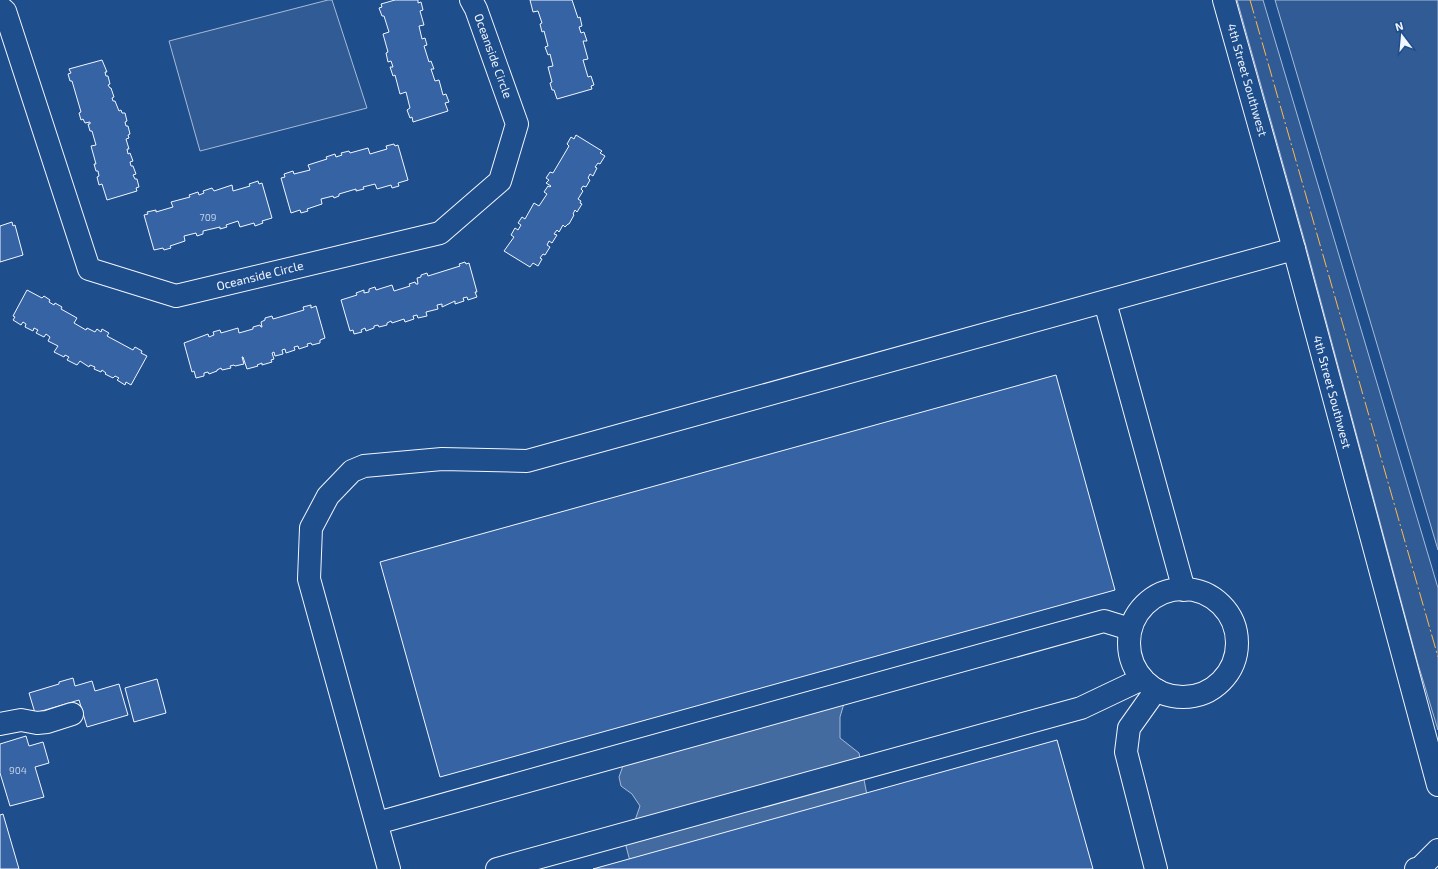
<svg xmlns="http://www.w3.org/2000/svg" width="1438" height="869" viewBox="0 0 1438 869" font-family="'Exo 2',sans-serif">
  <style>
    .built { fill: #305b95; stroke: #a8bbd7 }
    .water { fill: #446ba0; stroke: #a8bbd7 }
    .building { fill: #3563a3; stroke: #f2f6ff }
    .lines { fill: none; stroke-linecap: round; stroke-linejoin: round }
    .minor-casing { stroke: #f2f6ff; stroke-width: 24 }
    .minor { stroke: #1f4e8c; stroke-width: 22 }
    .power { stroke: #ffb74d; stroke-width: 1; stroke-dasharray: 14 3 2 3; stroke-linecap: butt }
    .labels { text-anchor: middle; stroke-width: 3; stroke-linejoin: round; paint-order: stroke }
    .number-label { font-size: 10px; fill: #c3d1e8 }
    .street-label { font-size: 12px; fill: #f2f6ff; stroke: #1f4e8c }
  </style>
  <rect width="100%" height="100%" fill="#1f4e8c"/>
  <g class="built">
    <path d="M328 0H332L367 108 200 151 169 41Z"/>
    <path d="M1237 0H1263L1438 588V730L1418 664 1306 246Z"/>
    <path d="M1275 0H1438V550Z"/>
  </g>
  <path class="water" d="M810 691 837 692 845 700 840 717V738L859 753 881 869H632L626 846 640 806 632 794 621 786 619 777 625 760 635 747Z"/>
  <g class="building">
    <path d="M395 0H418V3L421 2 423 10 420 11 424 25 419 26 422 39 425 38 427 45 424 46 429 62 431 61 434 69H431L435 81 439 80 443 95 446 94 449 102 445 103 448 111 413 122 412 117 410 118 407 110 410 108 406 92 400 94 395 75 393 76 390 67H393L391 61 388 62 386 53 388 52 383 34 389 32 384 16H382L379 8 382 7 381 4Z"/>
    <path d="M530 0H572L578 18 580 17 582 26 579 27 581 33 584 32 587 41H583L588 59 583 60 588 77 591 76 594 85 591 86 592 89 557 99 554 90H552L550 83 552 82 548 67 553 66 550 54 548 55 545 47 548 46 544 31 542 32 540 24 542 23 538 11 533 12Z"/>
    <path d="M102 60 107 72H105L106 76H108L110 84 108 85 110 88H111L114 97 112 98 113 101H115L119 111 121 110 122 113H125L127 121 125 122 126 126H128L130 134 128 135 129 138 126 139 129 149H127L128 154 130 153 133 161 130 162 131 166H133L136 174 133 175 135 179H137L139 187 136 188 137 191 107 200 102 184 99 185 97 177 99 176 98 171H96L94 164H96L91 146 96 145 92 131H90L88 124H90V122L85 123 83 119 81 120 79 113 81 112 72 81H70L68 74 71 73 69 69Z"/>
    <path d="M576 135 602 151 600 153 605 156 600 164 598 163 595 167 597 168 593 176 590 174 588 178 590 180 586 187 583 186 581 189 583 191 578 199 581 201 580 203 582 204 577 212 575 210 573 214 574 215 569 224H568L565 227 563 225 559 232 557 230 554 234 557 235 552 243 549 241 547 245 550 247 545 255 543 254 540 258 542 259 538 266 533 263 530 267 504 251 514 237 511 235 515 228 518 230 521 225 518 223 522 217 525 219 534 203 539 206 547 194 544 192 548 186 550 187 551 186 546 183 549 180 546 178 550 172 553 173 569 146 567 144 571 137 574 139Z"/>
    <path d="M394 144 395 146 398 145 408 180 398 183 399 186 392 188 391 185 377 189 375 184 363 187 364 189 356 191V189L339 194V196L334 198 333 196 321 199 322 204 307 209 308 211 301 213 300 210 291 213 281 178 285 177 284 174 293 171 294 174 310 170 308 165 327 159 326 157 335 154 336 157 342 155 341 153 349 151 350 153 368 148 370 154 387 149 386 146Z"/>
    <path d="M258 181 259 184 262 183 272 218 262 221 263 223 255 226 254 223 240 227 238 221 226 225 227 227 220 229V227L203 231V234L197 236 196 233 184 236 185 241 170 246 171 248 164 250 163 248 154 250 144 215 148 214 147 212 156 210V212L173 207 171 202 190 197 189 195 198 192 199 195 204 193 203 191 212 188 214 191 232 185 233 191 250 186 249 184Z"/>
    <path d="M12 222 13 226 15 225 23 255 0 262V226Z"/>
    <path d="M465 262 466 264 469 263 477 292H475L477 297 468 300 467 297 463 298 464 301 455 304V301L442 307V304L437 305 438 309 426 312 427 316 418 318 417 315 413 316 414 319 405 322 404 319 392 323 391 321 387 323V325L379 327 378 325 374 326V328L366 331 365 328 361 330 362 332 354 334 353 330 350 331 341 300 357 295 356 293 364 290V293L369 292V289L375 287 376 290 392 285 394 291 410 286 409 284 415 282 416 284H418L417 278 421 277V275L427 273 428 276 460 266 459 264Z"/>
    <path d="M27 290 42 298 44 296 50 300 49 302 54 305 55 303 62 307 61 309 77 318 74 323 86 330 87 328 95 332 97 329 101 332 102 329 109 333 107 336 133 350 135 347 142 351 141 353 147 356 131 385 126 382 125 385 117 380 119 378 115 376 113 378 105 374 106 373 102 370 101 372 94 369 95 367 90 365 89 367 80 361 77 365 67 360 69 357 65 355 64 357 54 352 58 346 48 341 50 337 46 334 44 337 36 333 38 330 34 328 33 331 25 327 26 324 23 322 21 325 13 320 15 317 13 316Z"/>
    <path d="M311 305V308L316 306 325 338 320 340V343L312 345 311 343 307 344 308 346 299 349 298 346 294 347 295 350 286 353 285 349 282 350 283 354 275 356 274 352 272 353 274 359 271 360 272 362 262 365V363L257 365 258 366 247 369 243 357H242L244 364 235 366 234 365 230 366 231 368 222 370 221 368 217 370V371L209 374 208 372 204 373V376L196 378 194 371 192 372 184 343 208 334 209 337 214 335 213 332 220 330 221 333 238 328 239 333 253 329V327L260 325 261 327H262L261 322 265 320V318L272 316 273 319 304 310 303 307Z"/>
    <path d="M1056 375 1115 590 440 777 380 562Z"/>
    <path d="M73 678 75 686 92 681 95 691 119 684 128 715 87 727 79 700 35 713 29 693 59 684V682Z"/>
    <path d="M157 679 166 713 134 722 125 688Z"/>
    <path d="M26 736 29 746 43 742 49 763 35 767 44 797 10 806 0 773V744Z"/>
    <path d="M1057 740 1093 869H593Z"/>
    <path d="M3 814 19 869H0V815Z"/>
  </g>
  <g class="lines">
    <g class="minor-casing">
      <g id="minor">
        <path d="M1224 0 1294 249 1438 785"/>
        <path d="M0 7 5 11 89 269 176 296 440 233 500 181 517 124 476 9 471 0"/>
        <path d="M1105 302 1184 590"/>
        <circle cx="1183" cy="643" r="54"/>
        <path d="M0 724 21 720 37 723 47 722 72 714"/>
        <path d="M377 823 1104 621 1130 629"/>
        <path d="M389 869 309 579 311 528 328 496 352 471 364 466 442 459 527 461 1294 249"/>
        <path d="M497 869 1081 708 1142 679"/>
        <path d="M1156 869 1126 752 1129 728 1156 690"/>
        <path d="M1416 869 1420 868 1438 850"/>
      </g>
    </g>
    <use href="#minor" class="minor"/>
    <path class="power" d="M1250 0 1438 657"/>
  </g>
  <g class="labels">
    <g class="number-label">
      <text x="208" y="221">709</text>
      <text x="18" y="774">904</text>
    </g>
    <g class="street-label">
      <text transform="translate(493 56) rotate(70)" y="4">Oceanside Circle</text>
      <text transform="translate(1247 80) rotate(74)" y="4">4th Street Southwest</text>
      <text transform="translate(260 276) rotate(-14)" y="4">Oceanside Circle</text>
      <text transform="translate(1332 392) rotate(75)" y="4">4th Street Southwest</text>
    </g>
  </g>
  <g transform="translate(1402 36) rotate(344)" stroke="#1f4e8c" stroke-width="3" paint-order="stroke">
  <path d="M0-3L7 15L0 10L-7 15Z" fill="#f2f6ff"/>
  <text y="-6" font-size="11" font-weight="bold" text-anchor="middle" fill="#f2f6ff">N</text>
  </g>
</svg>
